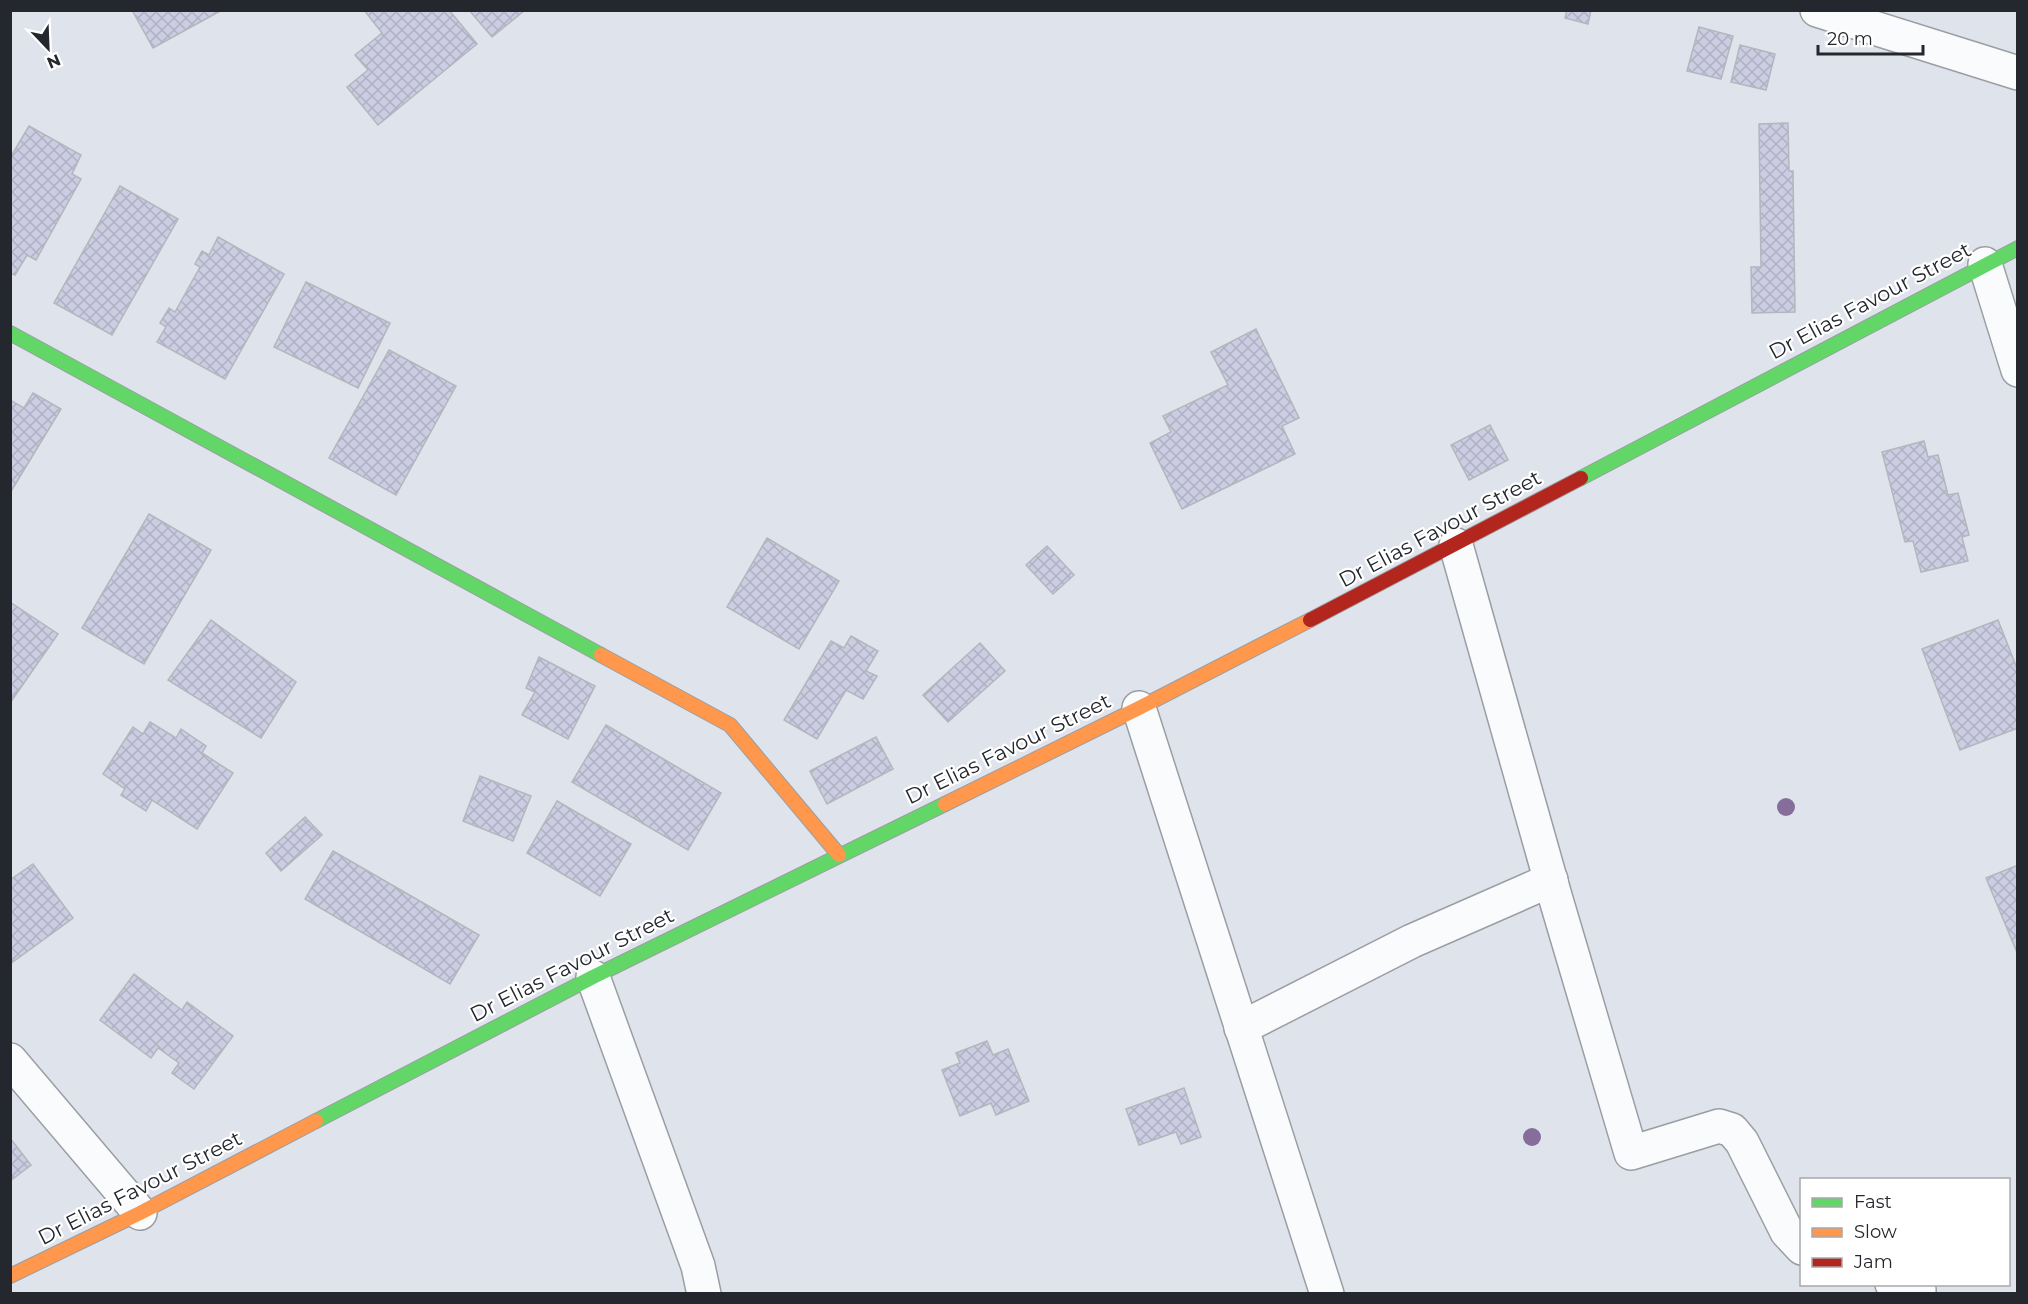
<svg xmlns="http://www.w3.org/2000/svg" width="2028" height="1304" viewBox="0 0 2028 1304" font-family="Montserrat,sans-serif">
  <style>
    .building { fill: url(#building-cross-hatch); stroke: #b4b6bc; stroke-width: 1.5 }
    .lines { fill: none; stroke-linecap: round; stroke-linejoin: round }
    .street-casing { stroke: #9a9ea4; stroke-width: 36 }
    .fast-casing { stroke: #9a9ea4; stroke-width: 16 }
    .slow-casing { stroke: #9a9ea4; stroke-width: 16 }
    .jam-casing { stroke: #9a9ea4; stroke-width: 16 }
    .street { stroke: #fafbfc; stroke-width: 33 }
    .fast { stroke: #63d668; stroke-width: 14 }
    .slow { stroke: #ff974d; stroke-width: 14 }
    .jam { stroke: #b3261e; stroke-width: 14 }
    .tree { fill: #866e9c }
    .labels { text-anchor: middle; stroke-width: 4.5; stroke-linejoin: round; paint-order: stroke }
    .street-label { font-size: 21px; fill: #24272d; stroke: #fff }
  </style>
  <defs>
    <pattern id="building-cross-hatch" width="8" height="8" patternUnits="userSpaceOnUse" patternTransform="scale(1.5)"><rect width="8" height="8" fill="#cccde2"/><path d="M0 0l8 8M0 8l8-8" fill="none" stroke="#afb0c2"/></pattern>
  </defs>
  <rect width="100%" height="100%" fill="#dfe4ec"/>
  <g class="building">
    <path d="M132 10H222L153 48Z"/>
    <path d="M364 10H449L477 44 378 125 347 87 368 70 355 55 382 33Z"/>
    <path d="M469 10H525L492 37Z"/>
    <path d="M1567 10H1591L1588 24 1565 18Z"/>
    <path d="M1699 27 1733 36 1721 79 1687 71Z"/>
    <path d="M1740 45 1775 54 1766 90 1731 82Z"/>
    <path d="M1788 123 1789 171H1793L1795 312 1752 313 1751 267H1761L1759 124Z"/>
    <path d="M29 126 81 155 72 174 81 179 36 260 27 255 15 275 10 273V158Z"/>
    <path d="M120 186 178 219 112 335 54 303Z"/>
    <path d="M218 237 284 274 225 379 157 342 166 327 160 323 169 308 175 312 200 267 195 264 202 251 209 255Z"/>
    <path d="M306 282 390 323 358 388 274 347Z"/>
    <path d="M1256 329 1299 418 1282 426 1295 454 1182 509 1150 443 1171 432 1163 416 1228 385 1211 352Z"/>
    <path d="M389 350 456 386 396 495 329 458Z"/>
    <path d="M33 393 61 409 10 493V400L24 408Z"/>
    <path d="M1490 425 1508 460 1469 480 1451 445Z"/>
    <path d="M1924 441 1928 457 1938 455 1948 495 1958 493 1969 535 1962 537 1968 561 1921 572 1913 541 1905 542 1882 452Z"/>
    <path d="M149 514 211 550 144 664 82 628Z"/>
    <path d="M767 538 839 581 799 649 727 607Z"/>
    <path d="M1047 546 1074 575 1053 594 1026 565Z"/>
    <path d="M10 602 58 634 10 703Z"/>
    <path d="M211 620 296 682 261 738 168 680Z"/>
    <path d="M1998 620 2018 671V728L1960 750 1922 649Z"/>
    <path d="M851 636 878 651 866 671 877 676 863 699 846 690 817 739 784 720 831 641 844 648Z"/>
    <path d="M980 643 1005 671 948 722 923 695Z"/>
    <path d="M539 657 595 686 568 739 522 715 535 692 526 688Z"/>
    <path d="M150 722 176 738 181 729 206 746 202 753 233 773 197 829 152 800 146 811 121 795 125 789 103 774 133 727 143 734Z"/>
    <path d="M606 725 721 793 688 850 572 782Z"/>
    <path d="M876 737 893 769 827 804 810 771Z"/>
    <path d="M480 776 531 796 513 841 463 821Z"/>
    <path d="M557 801 631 844 600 896 527 853Z"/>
    <path d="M305 817 322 835 281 871 266 853Z"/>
    <path d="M333 851 479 935 450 984 305 899Z"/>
    <path d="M33 864 73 918 10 964V880Z"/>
    <path d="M2018 865V955L1986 878Z"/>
    <path d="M134 974 182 1010 187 1002 233 1036 194 1089 172 1073 179 1063 158 1048 151 1058 100 1020Z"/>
    <path d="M987 1041 993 1055 1008 1049 1029 1101 996 1115 991 1103 960 1116 942 1070 960 1063 956 1053Z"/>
    <path d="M1184 1088 1201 1137 1181 1144 1176 1132 1139 1145 1126 1109Z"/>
    <path d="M10 1138 31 1165 10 1181Z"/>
  </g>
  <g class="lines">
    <g class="street-casing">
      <g id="street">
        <path d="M1817 10 2018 73"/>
        <path d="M1985 264 2018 370"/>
        <path d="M1456 545 1555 896 1631 1153 1719 1126 1732 1130 1742 1142 1787 1232 1802 1248"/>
        <path d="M1139 708 1327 1294"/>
        <path d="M593 977 698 1266 704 1294"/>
        <path d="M1241 1028 1412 941 1551 880"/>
        <path d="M10 1060 140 1213"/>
        <path d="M1892 1284 1919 1290"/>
      </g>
    </g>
    <g class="fast-casing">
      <g id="fast">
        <path d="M10 333 601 655"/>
        <path d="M1581 478 2018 248"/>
        <path d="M316 1121 593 977 945 804"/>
      </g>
    </g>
    <g class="slow-casing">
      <g id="slow">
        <path d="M601 655 730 725 839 855"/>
        <path d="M945 804 1139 708 1310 620"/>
        <path d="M10 1276 140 1213 316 1121"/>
      </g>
    </g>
    <g class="jam-casing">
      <path id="jam" d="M1310 620 1581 478"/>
    </g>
    <use href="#street" class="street"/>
    <use href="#fast" class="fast"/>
    <use href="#slow" class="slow"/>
    <use href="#jam" class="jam"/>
  </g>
  <g class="tree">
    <circle cx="1786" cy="807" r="9"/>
    <circle cx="1532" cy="1137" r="9"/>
  </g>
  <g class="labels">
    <g class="street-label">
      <text transform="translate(1870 301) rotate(-28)" y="7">Dr Elias Favour Street</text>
      <text transform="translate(1440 529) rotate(-28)" y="7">Dr Elias Favour Street</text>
      <text transform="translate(1008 749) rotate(-26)" y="7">Dr Elias Favour Street</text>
      <text transform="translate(572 965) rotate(-27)" y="7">Dr Elias Favour Street</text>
      <text transform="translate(140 1188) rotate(-27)" y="7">Dr Elias Favour Street</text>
    </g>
  </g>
  <rect width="2028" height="1304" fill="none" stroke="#24272d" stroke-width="24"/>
  <rect x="1800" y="1178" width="210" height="108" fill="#ffffff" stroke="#a7a9ab" stroke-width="1.5"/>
  <rect x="1812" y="1198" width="30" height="9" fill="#63d668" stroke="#a7a9ab" stroke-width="1.5"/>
  <text x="1854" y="1208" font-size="18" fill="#24272d">Fast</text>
  <rect x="1812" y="1228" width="30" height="9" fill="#ff974d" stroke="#a7a9ab" stroke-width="1.5"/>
  <text x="1854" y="1238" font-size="18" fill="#24272d">Slow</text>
  <rect x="1812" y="1258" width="30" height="9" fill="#b3261e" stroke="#a7a9ab" stroke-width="1.5"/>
  <text x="1854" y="1268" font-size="18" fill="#24272d">Jam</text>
  <g transform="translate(48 48) rotate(157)" stroke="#ffffff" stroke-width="4.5" paint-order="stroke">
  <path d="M0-4.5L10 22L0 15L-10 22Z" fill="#24272d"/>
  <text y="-9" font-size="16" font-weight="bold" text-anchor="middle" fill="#24272d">N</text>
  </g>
  <path d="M1818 45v9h105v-9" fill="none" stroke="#24272d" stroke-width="3"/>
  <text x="1827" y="45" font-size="18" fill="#24272d" stroke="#ffffff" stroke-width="4.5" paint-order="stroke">20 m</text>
</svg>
